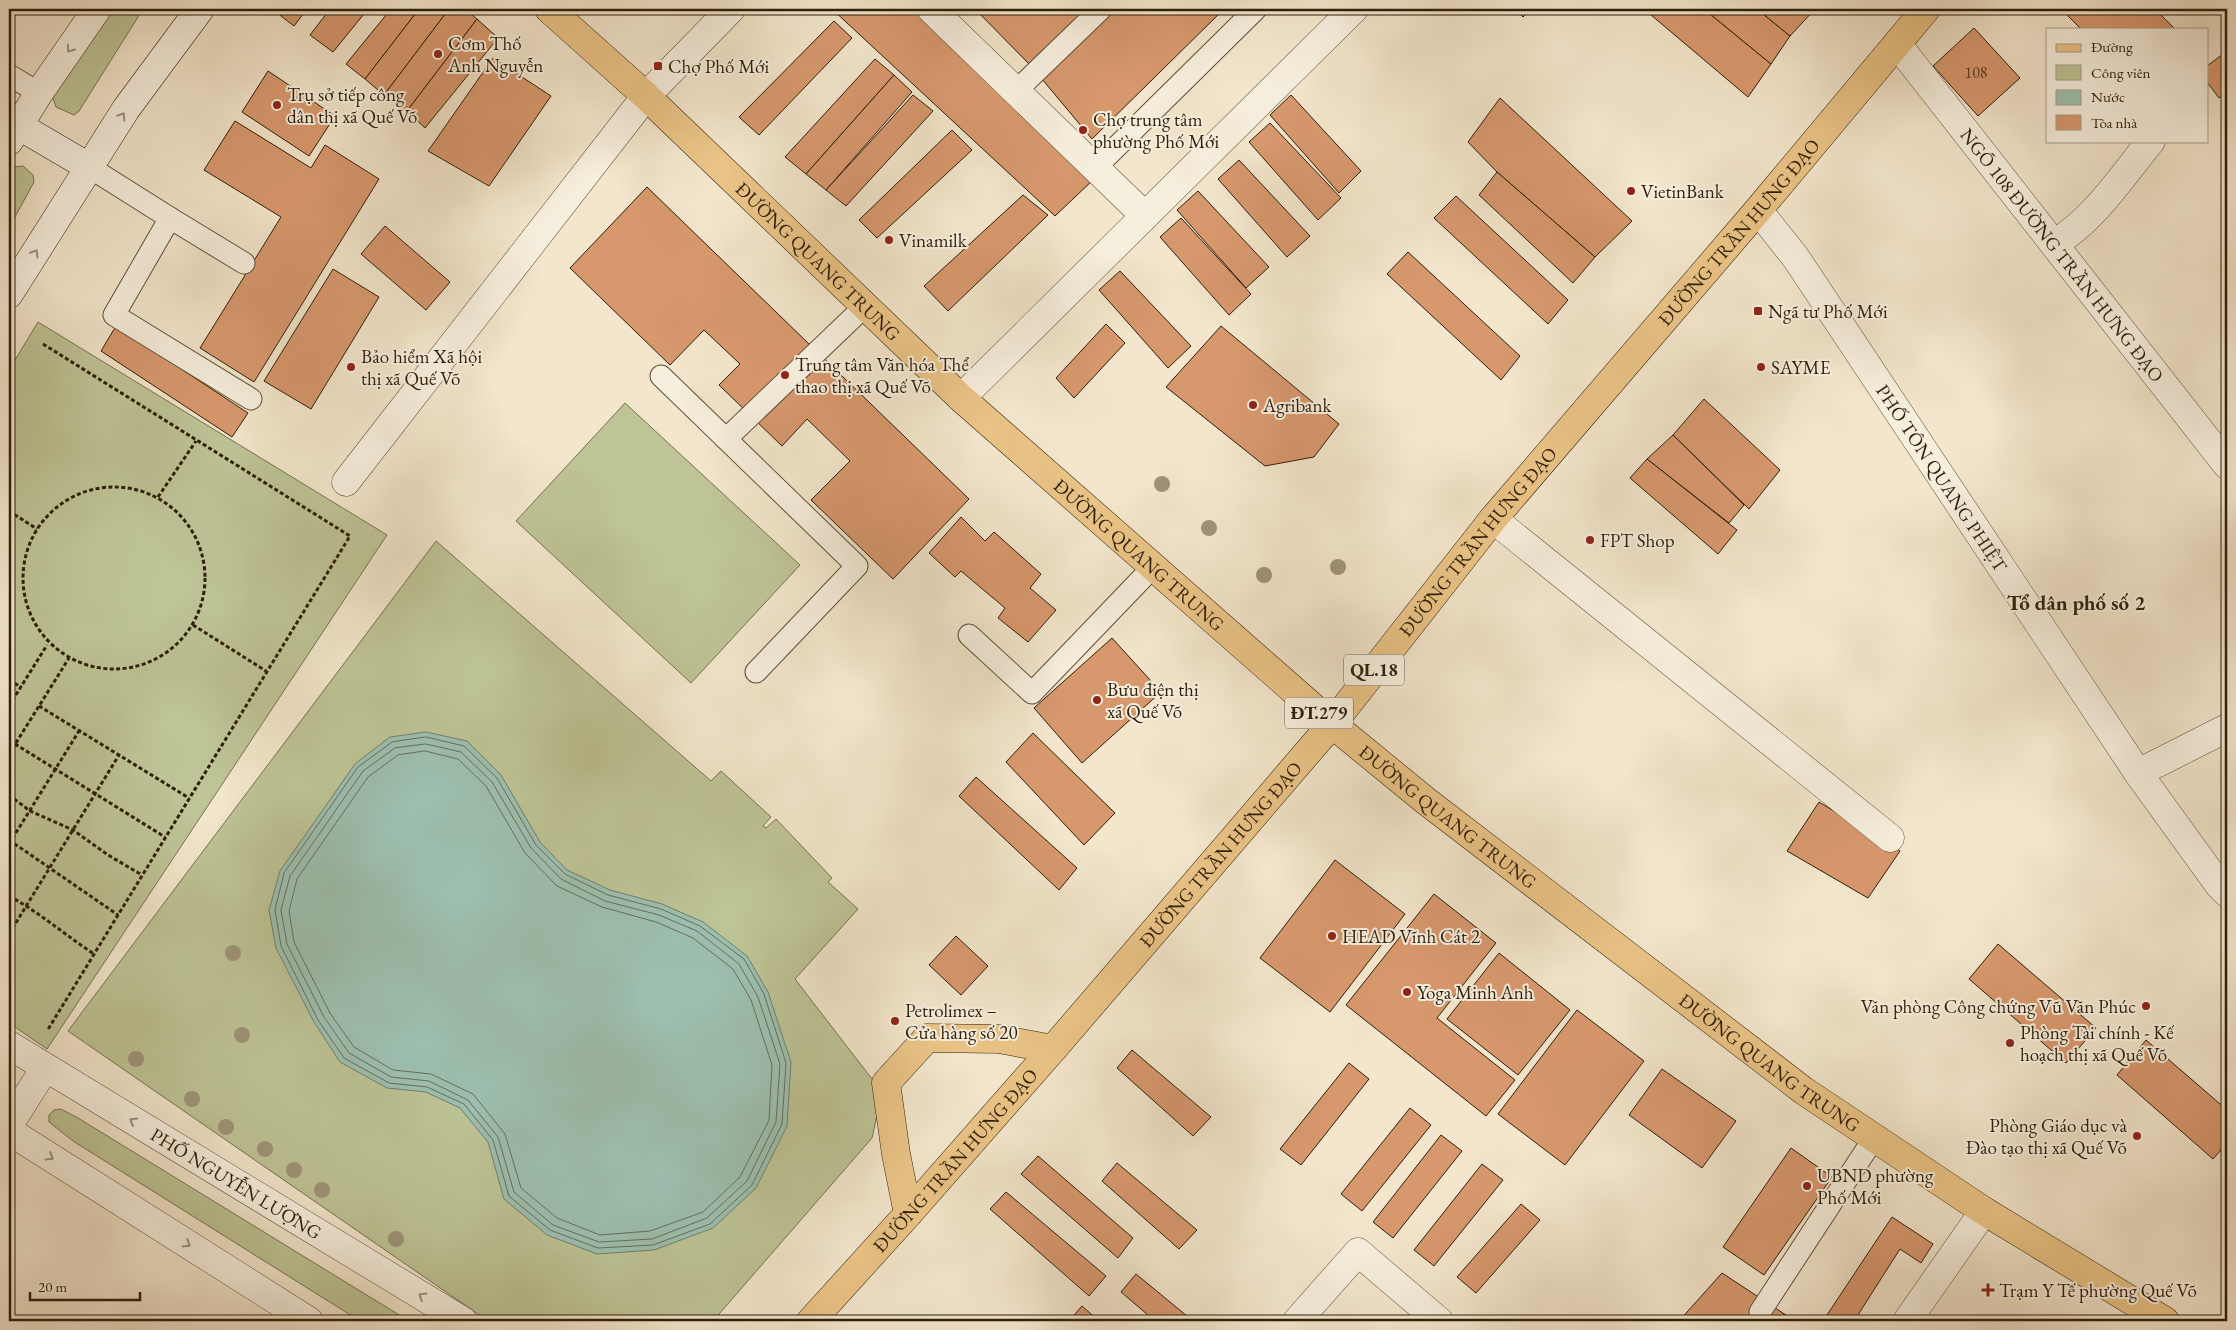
<svg xmlns="http://www.w3.org/2000/svg" width="2236" height="1330" viewBox="0 0 2236 1330" font-family="'EB Garamond',serif">
  <style>
    .green { fill: #bec496; stroke: #767150 }
    .water { fill: #9dc0b0; stroke: #707f6e }
    .lines { fill: none; stroke-linecap: round; stroke-linejoin: round }
    .shore { stroke: #656f5d; stroke-width: 1 }
    .building { fill: #d8986e; stroke: #2d1e0a }
    .service-casing { stroke: #5e503a; stroke-width: 23 }
    .minor-casing { stroke: #5e503a; stroke-width: 29 }
    .tertiary-casing { stroke: #5e503a; stroke-width: 29 }
    .secondary-casing { stroke: #2d1e0a; stroke-width: 29 }
    .primary-casing { stroke: #2d1e0a; stroke-width: 29 }
    .trunk-casing { stroke: #2d1e0a; stroke-width: 29 }
    .path { stroke: #2d1e0a; stroke-width: 3; stroke-dasharray: 4 2.5; stroke-linecap: butt }
    .service { stroke: #f7efde; stroke-width: 21 }
    .minor { stroke: #f7efde; stroke-width: 28 }
    .tertiary { stroke: #f7efde; stroke-width: 28 }
    .secondary { stroke: #f7efde; stroke-width: 28 }
    .primary { stroke: #eac386; stroke-width: 28 }
    .trunk { stroke: #eac386; stroke-width: 28 }
    .tree { fill: #9e9478 }
    .oneway { stroke: #9c917f }
    .poi-dot { fill: #8f2418; stroke: #f7efde; stroke-width: 2 }
    .labels { text-anchor: middle; stroke-width: 4; stroke-linejoin: round; paint-order: stroke }
    .number-label { font-size: 16px; fill: #583c23 }
    .shield { fill: #f7efde; stroke: #6a5d4a; stroke-width: 1 }
    .shield-label { font-size: 18px; font-weight: bold; fill: #2d1e0a }
    .poi-label { font-size: 19px; fill: #2d1e0a; stroke: #f7efde; text-anchor: start }
    .street-label { font-size: 19px; fill: #2d1e0a; stroke: #f7efde }
    .quarter-label { font-size: 21px; font-weight: bold; fill: #2d1e0a; stroke: #f7efde }
  </style>
  <rect width="100%" height="100%" fill="#f3e6cc"/>
  <filter id="stains"><feTurbulence type="fractalNoise" baseFrequency=".004" numOctaves="4"/><feColorMatrix values="0 0 0 0 .2 0 0 0 0 .09 0 0 0 0 .02 0 0 0 .5 -.17"/></filter>
  <radialGradient id="worn" r=".72"><stop offset=".6" stop-color="#630" stop-opacity="0"/><stop offset="1" stop-color="#630" stop-opacity=".3"/></radialGradient>
  <g class="green">
    <path d="M107 9H143L79 111 74 115 56 107 52 95Z"/>
    <path d="M23 166 33 175 34 182 9 228V171L13 167Z"/>
    <path d="M38 322 387 535 47 1049 9 1023V370Z"/>
    <path d="M625 403 800 565 691 683 516 521Z"/>
    <path d="M436 541 711 781 721 771 771 817 763 826 766 828 776 819 832 878 828 882 858 909 795 979 882 1092 872 1138 713 1321H488L68 1031Z"/>
    <path d="M61 1109 78 1118 409 1321H360L73 1141 49 1122V1115L54 1110Z"/>
  </g>
  <path class="water" d="M426 732 467 741 501 775 540 842 567 870 610 890 662 904 703 922 747 956 768 992 791 1062 787 1126 756 1188 713 1228 654 1250 597 1254 547 1235 504 1199 488 1142 460 1108 426 1092 387 1088 340 1062 314 1022 276 948 269 910 280 871 355 764 390 737Z"/>
  <g class="lines">
    <g class="shore">
      <path d="M426 737 464 746 497 778 536 845 565 874 608 895 661 909 700 926 744 959 764 994 786 1063 782 1124 752 1185 710 1224 653 1245 598 1248 550 1230 509 1196 493 1140 464 1104 427 1087 389 1083 344 1058 318 1020 281 946 275 910 284 873 358 767 392 742Z"/>
      <path d="M426 744 461 752 492 782 531 848 561 879 605 901 659 915 697 931 739 964 758 997 780 1064 776 1122 747 1181 707 1218 652 1239 599 1242 553 1225 514 1192 498 1137 468 1100 429 1081 391 1077 349 1053 324 1017 287 944 281 910 290 876 363 771 395 748Z"/>
      <path d="M425 751 458 759 486 786 525 853 557 886 602 907 656 922 693 938 733 969 751 1000 772 1065 769 1120 740 1177 703 1212 650 1231 600 1235 557 1218 521 1188 505 1134 473 1094 431 1074 393 1070 354 1047 330 1013 294 942 289 911 297 879 368 777 398 755Z"/>
    </g>
  </g>
  <g class="building">
    <path d="M272 9H307L294 26Z"/>
    <path d="M330 9H368L333 52 310 35Z"/>
    <path d="M391 9H419L365 79 346 64Z"/>
    <path d="M419 9H449L384 95 365 79Z"/>
    <path d="M449 9H465L477 19 407 111 384 95Z"/>
    <path d="M832 9H912L1094 179 1055 216Z"/>
    <path d="M975 9H1092L1032 67Z"/>
    <path d="M1114 9H1224L1092 139 1042 79Z"/>
    <path d="M1515 9H1531L1523 17Z"/>
    <path d="M1644 9H1704L1771 64 1748 97Z"/>
    <path d="M1704 9H1757L1790 36 1771 64Z"/>
    <path d="M1757 9H1815L1790 36Z"/>
    <path d="M2061 9H2155L2175 29H2081Z"/>
    <path d="M477 19 498 38 425 128 407 111Z"/>
    <path d="M834 21 852 38 759 135 739 117Z"/>
    <path d="M1974 28 2020 78 1978 116 1933 66Z"/>
    <path d="M2227 51V92L2219 98 2207 82V66Z"/>
    <path d="M493 58 551 96 489 186 428 151Z"/>
    <path d="M875 59 894 75 806 174 785 157Z"/>
    <path d="M268 71 335 116 309 156 242 112Z"/>
    <path d="M894 75 912 92 826 190 806 174Z"/>
    <path d="M913 95 933 111 846 206 826 190Z"/>
    <path d="M1291 95 1361 171 1339 193 1270 115Z"/>
    <path d="M1500 98 1632 221 1595 257 1497 172 1468 142Z"/>
    <path d="M235 121 311 168 325 145 379 179 254 382 200 348 281 217 204 170Z"/>
    <path d="M1270 123 1341 198 1318 220 1249 142Z"/>
    <path d="M952 130 972 150 877 238 859 220Z"/>
    <path d="M1239 160 1310 236 1287 257 1218 179Z"/>
    <path d="M1497 172 1595 257 1573 283 1479 195Z"/>
    <path d="M647 187 969 499 893 579 811 500 850 461 807 419 782 446 719 385 740 364 704 330 670 365 570 268Z"/>
    <path d="M1198 191 1269 267 1246 288 1177 210Z"/>
    <path d="M1023 195 1048 215 948 311 924 286Z"/>
    <path d="M1456 196 1568 300 1548 324 1434 218Z"/>
    <path d="M1181 218 1251 294 1229 315 1160 237Z"/>
    <path d="M385 226 450 282 426 310 361 254Z"/>
    <path d="M1408 252 1520 356 1501 380 1387 274Z"/>
    <path d="M333 269 379 297 311 409 264 381Z"/>
    <path d="M1120 271 1191 346 1168 368 1099 290Z"/>
    <path d="M1106 324 1125 343 1074 398 1056 378Z"/>
    <path d="M116 326 248 413 232 437 101 351Z"/>
    <path d="M1221 326 1339 424 1314 457 1265 466 1166 387Z"/>
    <path d="M1704 399 1780 470 1749 509 1673 435Z"/>
    <path d="M1673 435 1744 505 1729 523 1647 459Z"/>
    <path d="M1647 459 1737 530 1718 554 1630 478Z"/>
    <path d="M961 517 985 541 994 532 1041 574 1030 588 1056 610 1028 642 998 618 1005 608 961 571 955 577 929 553Z"/>
    <path d="M1112 638 1161 692 1082 763 1034 708Z"/>
    <path d="M1033 733 1115 813 1084 845 1006 762Z"/>
    <path d="M976 777 1077 868 1059 890 959 796Z"/>
    <path d="M1819 802 1900 851 1868 898 1787 851Z"/>
    <path d="M1335 860 1405 914 1330 1012 1260 958Z"/>
    <path d="M1434 894 1496 943 1437 1018 1515 1080 1486 1116 1346 1005Z"/>
    <path d="M956 936 988 966 961 995 929 965Z"/>
    <path d="M1998 944 2096 1028 2066 1063 1969 979Z"/>
    <path d="M1499 953 1570 1010 1518 1075 1447 1019Z"/>
    <path d="M1577 1010 1644 1061 1565 1165 1498 1114Z"/>
    <path d="M2146 1040 2227 1110V1143L2213 1159 2117 1075Z"/>
    <path d="M1132 1050 1211 1117 1193 1136 1117 1068Z"/>
    <path d="M1349 1063 1369 1079 1301 1165 1280 1149Z"/>
    <path d="M1662 1069 1736 1121 1702 1168 1629 1115Z"/>
    <path d="M1410 1108 1431 1125 1362 1211 1341 1194Z"/>
    <path d="M1441 1135 1462 1151 1393 1238 1373 1222Z"/>
    <path d="M1791 1148 1832 1177 1764 1275 1723 1247Z"/>
    <path d="M1038 1156 1133 1238 1118 1258 1021 1174Z"/>
    <path d="M1117 1163 1197 1230 1179 1249 1102 1181Z"/>
    <path d="M1482 1164 1503 1180 1434 1266 1414 1250Z"/>
    <path d="M1006 1192 1106 1276 1089 1296 990 1209Z"/>
    <path d="M1521 1204 1540 1220 1476 1293 1457 1277Z"/>
    <path d="M1892 1217 1933 1244 1921 1263 1900 1249 1856 1318 1861 1321H1823Z"/>
    <path d="M1722 1273 1795 1321H1679Z"/>
    <path d="M1136 1274 1193 1321H1155L1121 1292Z"/>
    <path d="M1082 1306 1099 1321H1069Z"/>
  </g>
  <g class="lines">
    <g class="service-casing">
      <g id="service">
        <path d="M9 75 39 93"/>
        <path d="M1016 91 1101 9"/>
        <path d="M89 167 170 218 114 315 251 399"/>
        <path d="M1095 168 1256 9"/>
        <path d="M170 218 244 263"/>
        <path d="M661 376 857 566 756 672"/>
        <path d="M726 439 865 306"/>
        <path d="M969 635 1032 693 1153 567"/>
        <path d="M1760 1312 1874 1138"/>
      </g>
    </g>
    <g class="minor-casing">
      <g id="minor">
        <path d="M931 9 1145 216"/>
        <path id="s1" d="M1897 44 2227 465"/>
        <path id="s2" d="M1758 210 1796 258 2138 773 2219 885 2227 893"/>
        <path d="M2055 243C2094 220 2122 176 2151 141"/>
        <path d="M961 398 1354 9"/>
        <path d="M346 482 646 96 731 9"/>
        <path d="M1493 519 1890 838"/>
        <path d="M2138 773 2227 728"/>
        <path d="M1297 1321 1358 1252 1439 1321"/>
        <path d="M1907 1321 1984 1211"/>
      </g>
    </g>
    <g class="tertiary-casing">
      <g id="tertiary">
        <path id="s3" d="M9 1045 463 1321"/>
        <path d="M9 1125 45 1068"/>
        <path d="M9 1131 309 1321"/>
      </g>
    </g>
    <g class="secondary-casing">
      <g id="secondary">
        <path d="M19 126 89 167"/>
        <path d="M9 141 39 93 97 9"/>
        <path d="M9 294 126 109 200 9"/>
      </g>
    </g>
    <g class="primary-casing">
      <g id="primary">
        <path id="s4" d="M549 9 646 96 961 398 1332 724 1426 801 1804 1091 1984 1211 2165 1321"/>
      </g>
    </g>
    <g class="trunk-casing">
      <g id="trunk">
        <path d="M908 1214 896 1154 886 1083 927 1038 999 1039 1053 1049"/>
        <path id="s5" d="M811 1321 908 1214 1053 1049 1332 724 1493 519 1758 210 1926 9"/>
      </g>
    </g>
    <g class="path">
      <path d="M43 344 350 536 47 1031"/>
      <circle cx="114" cy="578" r="91"/>
      <path d="M158 497 196 441"/>
      <path d="M9 511 37 529"/>
      <path d="M193 625 266 671"/>
      <path d="M9 680 21 687"/>
      <path d="M9 706 47 645"/>
      <path d="M39 706 189 798"/>
      <path d="M15 744 165 837"/>
      <path d="M9 754 69 658"/>
      <path d="M9 795 30 811 73 830 108 855 142 875"/>
      <path d="M9 840 118 915"/>
      <path d="M9 844 79 731"/>
      <path d="M9 896C39 912 65 935 94 954"/>
      <path d="M9 934 119 755"/>
    </g>
    <use href="#service" class="service"/>
    <use href="#minor" class="minor"/>
    <use href="#tertiary" class="tertiary"/>
    <use href="#secondary" class="secondary"/>
    <use href="#primary" class="primary"/>
    <use href="#trunk" class="trunk"/>
  </g>
  <g class="tree">
    <circle cx="1162" cy="484" r="8"/>
    <circle cx="1209" cy="528" r="8"/>
    <circle cx="1338" cy="567" r="8"/>
    <circle cx="1264" cy="575" r="8"/>
    <circle cx="233" cy="953" r="8"/>
    <circle cx="242" cy="1035" r="8"/>
    <circle cx="136" cy="1059" r="8"/>
    <circle cx="192" cy="1099" r="8"/>
    <circle cx="226" cy="1127" r="8"/>
    <circle cx="265" cy="1149" r="8"/>
    <circle cx="294" cy="1170" r="8"/>
    <circle cx="322" cy="1190" r="8"/>
    <circle cx="396" cy="1239" r="8"/>
  </g>
  <defs><path id="oneway-chevron" d="M-2-3.5L2.5 0L-2 3.5" fill="none" stroke-width="1.6" stroke-linecap="round" stroke-linejoin="round" transform="scale(1.25)"/></defs>
  <g class="oneway">
    <use href="#oneway-chevron" transform="translate(70 49) rotate(125)"/>
    <use href="#oneway-chevron" transform="translate(122 116) rotate(-57)"/>
    <use href="#oneway-chevron" transform="translate(35 253) rotate(-58)"/>
    <use href="#oneway-chevron" transform="translate(133 1121) rotate(-149)"/>
    <use href="#oneway-chevron" transform="translate(50 1157) rotate(32)"/>
    <use href="#oneway-chevron" transform="translate(187 1244) rotate(32)"/>
    <use href="#oneway-chevron" transform="translate(422 1296) rotate(-149)"/>
  </g>
  <g class="poi-dot">
    <circle cx="438" cy="54" r="5"/>
    <rect x="653" y="61" width="10" height="10" rx="2.5"/>
    <circle cx="277" cy="105" r="5"/>
    <circle cx="1083" cy="130" r="5"/>
    <circle cx="1631" cy="191" r="5"/>
    <circle cx="889" cy="240" r="5"/>
    <rect x="1753" y="306" width="10" height="10" rx="2.5"/>
    <circle cx="351" cy="367" r="5"/>
    <circle cx="1761" cy="367" r="5"/>
    <circle cx="785" cy="375" r="5"/>
    <circle cx="1253" cy="405" r="5"/>
    <circle cx="1590" cy="540" r="5"/>
    <circle cx="1097" cy="700" r="5"/>
    <circle cx="1332" cy="936" r="5"/>
    <circle cx="1407" cy="992" r="5"/>
    <circle cx="2146" cy="1006" r="5"/>
    <circle cx="895" cy="1021" r="5"/>
    <circle cx="2010" cy="1043" r="5"/>
    <circle cx="2137" cy="1136" r="5"/>
    <circle cx="1807" cy="1186" r="5"/>
    <path d="M1985.5 1282.5h5v5h5v5h-5v5h-5v-5h-5v-5h5z"/>
  </g>
  <g class="labels">
    <g class="number-label">
      <text x="1976" y="78">108</text>
    </g>
    <g class="shield">
      <rect x="1344" y="654.5" width="60" height="31" rx="4"/>
      <rect x="1285" y="697.5" width="68" height="31" rx="4"/>
    </g>
    <g class="shield-label">
      <text x="1374" y="676">QL.18</text>
      <text x="1319" y="719">ĐT.279</text>
    </g>
    <g class="poi-label">
      <text x="448" y="50">Cơm Thố<tspan x="448" dy="22">Anh Nguyễn</tspan></text>
      <text x="668" y="73">Chợ Phố Mới</text>
      <text x="287" y="101">Trụ sở tiếp công<tspan x="287" dy="22">dân thị xã Quế Võ</tspan></text>
      <text x="1093" y="126">Chợ trung tâm<tspan x="1093" dy="22">phường Phố Mới</tspan></text>
      <text x="1641" y="198">VietinBank</text>
      <text x="899" y="247">Vinamilk</text>
      <text x="1768" y="318">Ngã tư Phố Mới</text>
      <text x="361" y="363">Bảo hiểm Xã hội<tspan x="361" dy="22">thị xã Quế Võ</tspan></text>
      <text x="795" y="371">Trung tâm Văn hóa Thể<tspan x="795" dy="22">thao thị xã Quế Võ</tspan></text>
      <text x="1771" y="374">SAYME</text>
      <text x="1263" y="412">Agribank</text>
      <text x="1600" y="547">FPT Shop</text>
      <text x="1107" y="696">Bưu điện thị<tspan x="1107" dy="22">xã Quế Võ</tspan></text>
      <text x="1342" y="943">HEAD Vĩnh Cát 2</text>
      <text x="1417" y="999">Yoga Minh Anh</text>
      <text x="2136" y="1013" text-anchor="end">Văn phòng Công chứng Vũ Văn Phúc</text>
      <text x="905" y="1017">Petrolimex –<tspan x="905" dy="22">Cửa hàng số 20</tspan></text>
      <text x="2020" y="1039">Phòng Tài chính - Kế<tspan x="2020" dy="22">hoạch thị xã Quế Võ</tspan></text>
      <text x="2127" y="1132" text-anchor="end">Phòng Giáo dục và<tspan x="2127" dy="22">Đào tạo thị xã Quế Võ</tspan></text>
      <text x="1817" y="1182">UBND phường<tspan x="1817" dy="22">Phố Mới</tspan></text>
      <text x="1999" y="1297">Trạm Y Tế phường Quế Võ</text>
    </g>
    <g class="street-label">
      <text dy="7" stroke="none"><textPath href="#s5" startOffset="1431">ĐƯỜNG TRẦN HƯNG ĐẠO</textPath></text>
      <text dy="7" stroke="none"><textPath href="#s1" startOffset="268">NGÕ 108 ĐƯỜNG TRẦN HƯNG ĐẠO</textPath></text>
      <text dy="7" stroke="none"><textPath href="#s4" startOffset="369">ĐƯỜNG QUANG TRUNG</textPath></text>
      <text dy="7" stroke="none"><textPath href="#s2" startOffset="325">PHỐ TÔN QUANG PHIỆT</textPath></text>
      <text dy="7" stroke="none"><textPath href="#s5" startOffset="1026">ĐƯỜNG TRẦN HƯNG ĐẠO</textPath></text>
      <text dy="7" stroke="none"><textPath href="#s4" startOffset="804">ĐƯỜNG QUANG TRUNG</textPath></text>
      <text dy="7" stroke="none"><textPath href="#s4" startOffset="1209">ĐƯỜNG QUANG TRUNG</textPath></text>
      <text dy="7" stroke="none"><textPath href="#s5" startOffset="621">ĐƯỜNG TRẦN HƯNG ĐẠO</textPath></text>
      <text dy="7" stroke="none"><textPath href="#s4" startOffset="1614">ĐƯỜNG QUANG TRUNG</textPath></text>
      <text dy="7" stroke="none"><textPath href="#s5" startOffset="216">ĐƯỜNG TRẦN HƯNG ĐẠO</textPath></text>
      <text dy="7" stroke="none"><textPath href="#s3" startOffset="266">PHỐ NGUYỄN LƯỢNG</textPath></text>
    </g>
    <g class="quarter-label">
      <text x="2076" y="610">Tổ dân phố số 2</text>
    </g>
  </g>
  <rect width="2236" height="1330" fill="none" stroke="#f3e6cc" stroke-width="30"/>
  <rect x="10" y="10" width="2216" height="1310" fill="none" stroke="#2d1e0a" stroke-width="2.5"/>
  <rect x="15" y="15" width="2206" height="1300" fill="none" stroke="#2d1e0a"/>
  <rect x="2046" y="28" width="162" height="115" fill="#f7efde" stroke="#a69b89"/>
  <rect x="2056" y="44" width="25" height="8" fill="#eac386" stroke="#a69b89"/>
  <text x="2091" y="52" font-size="15" fill="#2d1e0a">Đường</text>
  <rect x="2056" y="65" width="25" height="15" fill="#bec496" stroke="#a69b89"/>
  <text x="2091" y="78" font-size="15" fill="#2d1e0a">Công viên</text>
  <rect x="2056" y="90" width="25" height="15" fill="#9dc0b0" stroke="#a69b89"/>
  <text x="2091" y="102" font-size="15" fill="#2d1e0a">Nước</text>
  <rect x="2056" y="115" width="25" height="15" fill="#d8986e" stroke="#a69b89"/>
  <text x="2091" y="128" font-size="15" fill="#2d1e0a">Tòa nhà</text>
  <path d="M30 1292v8h110v-8" fill="none" stroke="#2d1e0a" stroke-width="2.5"/>
  <text x="38" y="1292" font-size="15" fill="#2d1e0a" stroke="#f7efde" stroke-width="4" paint-order="stroke">20 m</text>
  <rect width="100%" height="100%" filter="url(#stains)"/>
  <rect width="100%" height="100%" fill="url(#worn)"/>
</svg>
